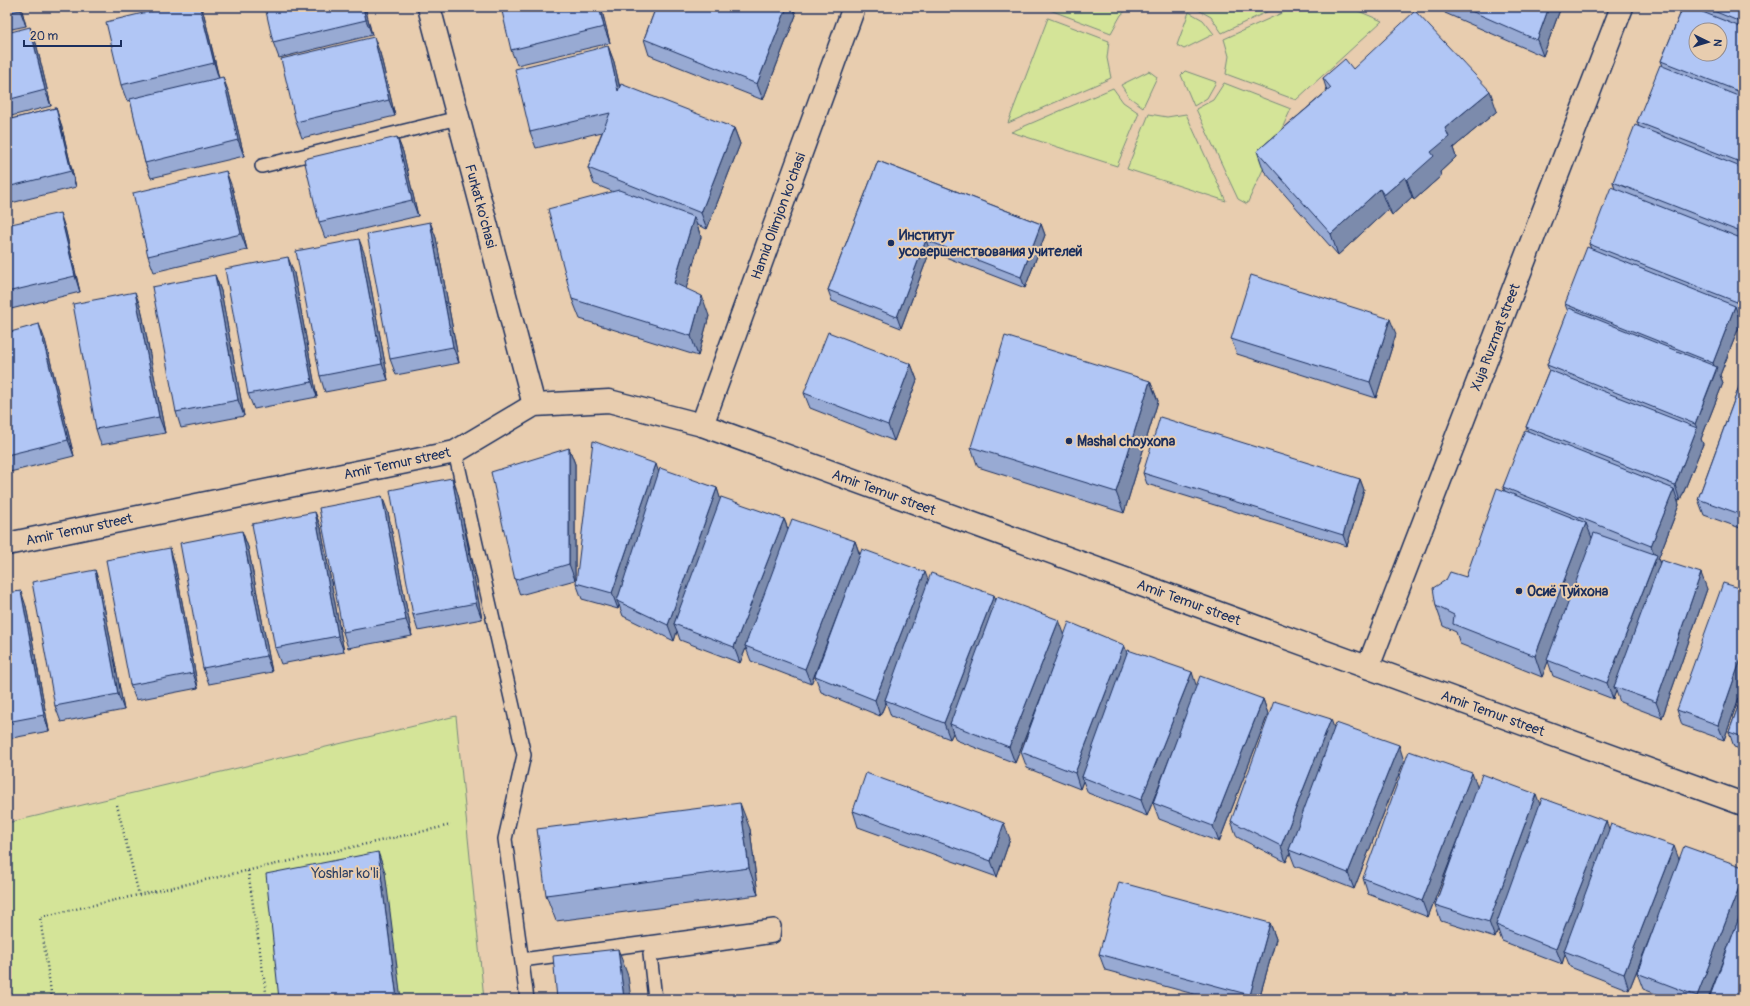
<svg xmlns="http://www.w3.org/2000/svg" width="1750" height="1006" viewBox="0 0 1750 1006" font-family="Pangolin,sans-serif">
  <style>
    .green { fill: #d4e498; stroke: #788a7b }
    .lines { fill: none; stroke-linecap: round; stroke-linejoin: round }
    .lane-casing { stroke: #1b2f5e; stroke-width: 16 }
    .street-casing { stroke: #1b2f5e; stroke-width: 25 }
    .secondary-casing { stroke: #1b2f5e; stroke-width: 25 }
    .path { stroke: #1b2f5e; stroke-width: 2.5; stroke-dasharray: 1 3; stroke-linecap: butt }
    .lane { stroke: #e8cdaf; stroke-width: 13 }
    .street { stroke: #e8cdaf; stroke-width: 22 }
    .secondary { stroke: #e8cdaf; stroke-width: 22 }
    .wall { fill: #98aad3; stroke: #1b2f5e }
    .shaded-wall { fill: #7c8bac; stroke: #1b2f5e }
    .building { fill: #b1c6f5; stroke: #1b2f5e; fill-rule: evenodd }
    .poi-dot { fill: #1b2f5e; stroke: #e8cdaf; stroke-width: 1.5 }
    .labels { text-anchor: middle; stroke-width: 4; stroke-linejoin: round; paint-order: stroke }
    .street-label { font-size: 14px; fill: #1b2f5e; stroke: #e8cdaf }
    .poi-label { font-size: 14px; font-weight: bold; fill: #1b2f5e; stroke: #e8cdaf; text-anchor: start }
    .park-label { font-size: 14px; fill: #2e4164; stroke: #e8cdaf }
  </style>
  <rect width="100%" height="100%" fill="#e8cdaf"/>
  <filter id="ink" filterUnits="userSpaceOnUse"><feTurbulence type="fractalNoise" baseFrequency=".025" numOctaves="2"/><feDisplacementMap in="SourceGraphic" scale="8" xChannelSelector="R" yChannelSelector="G"/><feConvolveMatrix kernelMatrix="1 2 1 2 8 2 1 2 1" color-interpolation-filters="sRGB"/></filter>
  <g filter="url(#ink)">
    <g class="green">
      <path d="M1051 7H1130L1121 15 1111 33 1050 10Z"/>
      <path d="M1193 7H1277L1222 33 1211 17Z"/>
      <path d="M1295 7H1349L1382 21 1296 100 1226 74 1229 56 1224 39Z"/>
      <path d="M1189 12 1203 20 1214 34 1184 49 1177 45Z"/>
      <path d="M1048 18 1109 41 1107 58 1111 78 1008 123Z"/>
      <path d="M1149 71 1157 77 1143 107 1129 97 1121 85Z"/>
      <path d="M1185 71 1216 82 1207 98 1194 106 1181 75Z"/>
      <path d="M1224 83 1291 109 1247 204 1238 199 1196 109 1213 100Z"/>
      <path d="M1113 88 1123 102 1139 113 1117 166 1011 132Z"/>
      <path d="M1149 114 1167 117 1186 114 1226 201 1127 169Z"/>
      <path d="M456 716 484 999H7V823Z"/>
    </g>
    <g class="lines">
      <g class="lane-casing">
        <g id="lane">
          <path d="M262 166 458 118"/>
          <path d="M455 452 524 755 505 839 527 999"/>
          <path d="M522 960 774 926 773 936 650 954 655 999"/>
        </g>
      </g>
      <g class="street-casing">
        <g id="street">
          <path d="M429 7 534 405"/>
          <path d="M702 425 854 7"/>
          <path d="M1368 667 1622 7"/>
        </g>
      </g>
      <g class="secondary-casing">
        <path id="secondary" d="M7 544 455 452 534 405 609 401 702 425 1743 804"/>
      </g>
      <g class="path">
        <path d="M117 805 139 895"/>
        <path d="M248 871 267 999"/>
        <path d="M52 999 40 917 451 825"/>
      </g>
      <use href="#lane" class="lane"/>
      <use href="#street" class="street"/>
      <use href="#secondary" class="secondary"/>
    </g>
    <g class="wall">
      <path d="M7 7H21L26 26 7 30Z"/>
      <path d="M104 7H112L104 9Z"/>
      <path d="M365 7 372 35 279 58 273 42Z"/>
      <path d="M601 7 610 43 517 65 511 50Z"/>
      <path d="M656 7H793L796 15 763 100 649 55 644 39Z"/>
      <path d="M1443 7H1561L1543 56 1445 13Z"/>
      <path d="M1683 7H1743V318L1739 316 1741 322 1720 375 1723 383 1701 439 1703 444 1680 501 1678 500 1679 505 1658 559 1660 563 1707 589 1662 718 1620 702 1616 691 1613 699 1553 676 1548 661 1542 677 1460 644 1456 632 1443 626 1436 606 1466 577 1505 491 1503 487 1528 431 1526 427 1549 370 1547 365 1568 312 1565 304 1591 249 1589 244 1615 189 1613 182 1639 127 1637 122 1663 66 1661 61Z"/>
      <path d="M204 15 219 78 229 93 244 156 151 178 145 163 131 100 127 101 121 85Z"/>
      <path d="M7 33 36 43 51 106 7 117Z"/>
      <path d="M608 46 614 62 620 88 734 128 740 144 707 229 697 225 701 237 686 288 709 316 698 356 580 319 572 299 614 192 594 184 588 168 602 132 536 148 530 132Z"/>
      <path d="M380 53 395 116 302 138 296 122Z"/>
      <path d="M1353 69 1497 111 1453 148 1456 157 1440 172 1441 176 1414 200 1412 197 1392 215 1388 209 1338 255 1264 171 1257 151 1327 91 1323 78Z"/>
      <path d="M56 108 61 124 76 187 7 204V120Z"/>
      <path d="M397 137 403 152 418 216 325 238 319 222Z"/>
      <path d="M878 161 1041 224 1045 235 1025 288 930 251 901 328 832 301 828 290Z"/>
      <path d="M232 187 247 250 154 272 148 256Z"/>
      <path d="M430 222 436 238 459 363 396 375 390 359Z"/>
      <path d="M7 225 65 228 80 292 7 310Z"/>
      <path d="M365 255 388 380 325 392 320 376Z"/>
      <path d="M294 273 317 397 254 409 248 394Z"/>
      <path d="M215 275 221 291 244 416 181 428 176 412Z"/>
      <path d="M141 308 165 433 101 445 96 429Z"/>
      <path d="M7 333 45 340 74 456 10 472 7 464Z"/>
      <path d="M1396 334 1376 398 1237 354 1231 339Z"/>
      <path d="M911 364 917 380 894 441 810 408 804 393Z"/>
      <path d="M1743 376V529L1704 515 1698 499Z"/>
      <path d="M1150 381 1158 401 1124 513 978 467 971 447Z"/>
      <path d="M569 448 575 464V580L520 595 515 580Z"/>
      <path d="M658 471 717 488 720 499 784 519 788 529 855 541 860 555 928 581 996 600 1065 634 1124 645 1127 653 1196 686 1263 699 1268 714 1219 842 1159 819 1153 803 1165 771 1147 816 1088 793 1083 781 1080 789 1027 768 1021 752 1044 689 1015 763 956 740 953 733 950 739 891 716 886 702 880 716 821 692 815 676 840 610 811 684 751 661 746 648 740 663 680 640 677 631 674 641 623 616 619 605 618 609 582 599 576 583Z"/>
      <path d="M1143 473 1360 479 1364 490 1347 546 1147 484Z"/>
      <path d="M458 494 482 619 418 631 413 615Z"/>
      <path d="M315 512 321 528 344 652 281 664 275 648Z"/>
      <path d="M388 512 412 636 348 648 343 632Z"/>
      <path d="M242 531 248 547 272 672 209 684 203 668Z"/>
      <path d="M175 564 198 688 136 700 130 685Z"/>
      <path d="M100 585 124 710 61 722 55 706Z"/>
      <path d="M1743 589V686L1724 740 1682 725 1677 710Z"/>
      <path d="M7 593 26 606 49 731 7 739Z"/>
      <path d="M1743 693V750L1734 747 1729 732Z"/>
      <path d="M1334 728 1404 761 1354 889 1295 866 1290 853 1286 862 1237 837 1231 821Z"/>
      <path d="M1477 787 1540 805 1609 830 1679 860 1736 926 1708 999H1670L1643 989 1637 973 1651 935 1629 990 1570 967 1565 954 1562 964 1502 941 1498 930 1495 938 1441 921 1435 905 1460 834 1428 917 1368 894 1363 878Z"/>
      <path d="M853 811 1010 839 997 877 858 827Z"/>
      <path d="M750 829 758 895 556 921 546 895Z"/>
      <path d="M1270 923 1276 939 1259 999H1212L1105 970 1099 954Z"/>
    </g>
    <g class="shaded-wall">
      <path d="M19 7H21L26 26 20 10Z"/>
      <path d="M200 7H201L204 15 219 79 214 63Z"/>
      <path d="M363 7H365L372 35 366 20Z"/>
      <path d="M599 7H601L610 43 604 27Z"/>
      <path d="M787 7H793L796 15 763 100 757 84Z"/>
      <path d="M1549 7H1561L1543 56 1537 40Z"/>
      <path d="M30 27 36 43 51 106 45 90Z"/>
      <path d="M374 37 380 53 395 116 389 100Z"/>
      <path d="M608 46 614 62 624 107 618 91Z"/>
      <path d="M223 77 229 93 244 156 238 140Z"/>
      <path d="M1490 91 1497 111 1453 148 1456 157 1440 172 1441 176 1414 200 1407 180 1431 152 1445 128Z"/>
      <path d="M56 108 61 124 76 187 71 171Z"/>
      <path d="M734 128 740 144 707 229 701 213Z"/>
      <path d="M397 137 403 152 418 216 412 200Z"/>
      <path d="M226 171 232 187 247 250 241 234Z"/>
      <path d="M1405 177 1412 197 1392 215 1384 195Z"/>
      <path d="M1380 189 1388 209 1338 255 1331 234Z"/>
      <path d="M60 213 65 228 80 292 75 276Z"/>
      <path d="M694 217 701 237 682 303 674 283Z"/>
      <path d="M430 222 436 238 459 363 453 347Z"/>
      <path d="M1041 224 1045 235 1025 288 1021 277Z"/>
      <path d="M359 239 365 255 388 380 382 364Z"/>
      <path d="M926 240 930 251 901 328 897 317Z"/>
      <path d="M288 257 294 273 317 397 312 382Z"/>
      <path d="M215 275 221 291 244 416 238 400Z"/>
      <path d="M1743 287V318L1737 302Z"/>
      <path d="M135 292 141 308 165 433 159 417Z"/>
      <path d="M702 296 709 316 698 356 691 336Z"/>
      <path d="M1735 306 1741 322 1720 375 1723 383 1701 439 1703 444 1680 501 1675 485 1697 428 1695 424 1716 371 1713 363Z"/>
      <path d="M1390 319 1396 334 1376 398 1370 382Z"/>
      <path d="M39 324 45 340 74 456 68 440Z"/>
      <path d="M911 364 917 380 894 441 888 425Z"/>
      <path d="M1150 381 1158 401 1124 513 1116 492Z"/>
      <path d="M569 448 575 464V580L569 564Z"/>
      <path d="M656 464 661 479 617 601 619 605 618 609 612 593Z"/>
      <path d="M452 478 458 494 482 619 476 603Z"/>
      <path d="M1360 479 1364 490 1347 546 1343 535Z"/>
      <path d="M717 488 722 504 674 624 677 631 674 641 668 625Z"/>
      <path d="M1674 489 1679 505 1658 559 1663 571 1614 687 1616 691 1613 699 1607 683 1656 558 1651 546Z"/>
      <path d="M382 496 388 512 412 636 406 620Z"/>
      <path d="M1743 506V522L1740 514Z"/>
      <path d="M315 512 321 528 344 652 338 636Z"/>
      <path d="M784 519 790 535 745 646 746 648 740 663 734 647Z"/>
      <path d="M1586 523 1594 543 1542 677 1535 656Z"/>
      <path d="M242 531 248 547 272 672 266 656Z"/>
      <path d="M855 541 860 556 811 684 805 669Z"/>
      <path d="M170 548 175 564 198 688 193 673Z"/>
      <path d="M95 570 100 585 124 710 118 694Z"/>
      <path d="M925 572 931 588 885 700 886 702 880 716 875 700Z"/>
      <path d="M1701 573 1707 589 1662 718 1656 702Z"/>
      <path d="M21 591 26 606 49 731 44 715Z"/>
      <path d="M994 595 1000 611 950 724 953 733 950 739 944 723Z"/>
      <path d="M1059 620 1065 636 1015 763 1009 747Z"/>
      <path d="M1124 645 1130 661 1082 777 1083 781 1080 789 1075 773Z"/>
      <path d="M1743 653V686L1724 740 1718 725Z"/>
      <path d="M1192 672 1197 688 1147 816 1141 800Z"/>
      <path d="M1263 699 1268 714 1219 842 1213 826Z"/>
      <path d="M1331 719 1336 734 1289 850 1290 853 1286 862 1281 846Z"/>
      <path d="M1399 745 1404 761 1354 889 1348 873Z"/>
      <path d="M1472 773 1478 789 1428 917 1422 901Z"/>
      <path d="M1536 794 1542 810 1496 925 1498 930 1495 938 1489 922Z"/>
      <path d="M740 803 750 829 758 895 749 868Z"/>
      <path d="M1606 821 1612 837 1564 951 1565 954 1562 964 1556 949Z"/>
      <path d="M1004 823 1010 839 997 877 991 861Z"/>
      <path d="M1674 846 1680 862 1629 990 1624 974Z"/>
      <path d="M378 852 385 872 401 999H397Z"/>
      <path d="M1743 877V908L1708 999H1698L1697 996Z"/>
      <path d="M1270 923 1276 939 1259 999H1252L1250 995Z"/>
      <path d="M618 949 628 976 631 999H624Z"/>
    </g>
    <g class="building">
      <path d="M7 7H19L20 10 7 13Z"/>
      <path d="M168 7H200L214 63 121 85 106 22Z"/>
      <path d="M265 7H363L366 20 273 42Z"/>
      <path d="M501 7H599L604 27 511 50Z"/>
      <path d="M656 7H787L757 84 644 39Z"/>
      <path d="M1462 7H1549L1537 40Z"/>
      <path d="M1683 7H1690L1743 28V93L1661 61ZM1696 30H1720V54H1696Z"/>
      <path d="M1704 7H1743V23Z"/>
      <path d="M1415 11 1490 91 1445 128 1449 137 1431 152 1434 156 1407 180 1405 177 1384 195 1380 189 1331 234 1257 151 1331 88 1323 78 1345 59 1353 69Z"/>
      <path d="M30 27 45 90 7 100V33Z"/>
      <path d="M374 37 389 100 296 122 281 59Z"/>
      <path d="M608 46 618 91 621 84 734 128 701 213 588 168 610 113 530 132 515 69Z"/>
      <path d="M1660 65 1743 98V163L1637 122Z"/>
      <path d="M223 77 238 140 145 163 130 99Z"/>
      <path d="M56 108 71 171 7 187V120Z"/>
      <path d="M1635 125 1743 168V233L1613 182Z"/>
      <path d="M397 137 412 200 319 222 304 159Z"/>
      <path d="M878 161 1041 224 1021 277 926 240 897 317 828 290Z"/>
      <path d="M226 171 241 234 148 256 133 193Z"/>
      <path d="M1611 187 1743 239V287L1737 302 1589 244Z"/>
      <path d="M619 190 694 217 674 283 702 296 691 336 572 299 548 209Z"/>
      <path d="M60 213 75 276 7 292V225Z"/>
      <path d="M430 222 453 347 390 359 367 234Z"/>
      <path d="M359 239 382 364 320 376 296 251Z"/>
      <path d="M1587 247 1735 306 1713 363 1565 304Z"/>
      <path d="M288 257 312 382 248 394 225 269Z"/>
      <path d="M215 275 238 400 176 412 152 287Z"/>
      <path d="M1251 275 1390 319 1370 382 1231 339Z"/>
      <path d="M135 292 159 417 96 429 73 304Z"/>
      <path d="M1569 308 1717 367 1695 424 1547 365Z"/>
      <path d="M39 324 68 440 7 455V333Z"/>
      <path d="M828 332 911 364 888 425 804 393Z"/>
      <path d="M1005 336 1150 381 1116 492 971 447Z"/>
      <path d="M1549 370 1697 428 1675 485 1526 427Z"/>
      <path d="M1743 376V506L1740 514 1698 499Z"/>
      <path d="M1160 417 1360 479 1343 535 1143 473Z"/>
      <path d="M1525 430 1674 489 1651 546 1503 487Z"/>
      <path d="M593 441 656 464 612 593 576 583Z"/>
      <path d="M569 448V564L515 580 491 472Z"/>
      <path d="M660 468 717 488 668 625 617 601Z"/>
      <path d="M452 478 476 603 413 615 390 490Z"/>
      <path d="M1497 488 1586 523 1535 656 1453 624 1454 615 1436 606 1433 588 1446 580 1450 572 1466 577Z"/>
      <path d="M382 496 406 620 343 632 319 508Z"/>
      <path d="M721 497 784 519 734 647 674 624Z"/>
      <path d="M315 512 338 636 275 648 252 524Z"/>
      <path d="M792 519 855 541 805 669 745 646Z"/>
      <path d="M242 531 266 656 203 668 180 543Z"/>
      <path d="M1594 533 1657 555 1607 683 1547 660Z"/>
      <path d="M170 548 193 673 130 685 106 560Z"/>
      <path d="M862 549 925 572 875 700 815 676Z"/>
      <path d="M1661 560 1701 573 1656 702 1614 687Z"/>
      <path d="M95 570 118 694 55 706 32 582Z"/>
      <path d="M931 573 994 595 944 723 885 700Z"/>
      <path d="M1723 583 1743 589V653L1718 725 1677 710Z"/>
      <path d="M21 591 44 715 7 722V593Z"/>
      <path d="M997 597 1059 620 1009 747 950 724Z"/>
      <path d="M1069 622 1124 645 1075 773 1021 752Z"/>
      <path d="M1128 650 1192 672 1141 800 1082 777Z"/>
      <path d="M1200 676 1263 699 1213 826 1153 803Z"/>
      <path d="M1743 693V737L1729 732Z"/>
      <path d="M1274 701 1331 719 1281 846 1231 821Z"/>
      <path d="M1336 723 1399 745 1348 873 1289 850Z"/>
      <path d="M1409 751 1472 773 1422 901 1363 878Z"/>
      <path d="M866 773 1004 823 991 861 853 811Z"/>
      <path d="M1482 774 1536 794 1489 922 1435 905Z"/>
      <path d="M1542 798 1606 821 1556 949 1496 925Z"/>
      <path d="M740 803 749 868 546 895 537 829Z"/>
      <path d="M1611 824 1674 846 1624 974 1564 951Z"/>
      <path d="M1684 846 1743 867V877L1697 996 1637 973Z"/>
      <path d="M378 852 397 999H279L266 874Z"/>
      <path d="M1119 882 1270 923 1250 995 1099 954Z"/>
      <path d="M1743 907V999H1709Z"/>
      <path d="M618 949 624 999H557L553 956Z"/>
    </g>
  </g>
  <g class="poi-dot">
    <circle cx="891" cy="243" r="4"/>
    <circle cx="1069" cy="441" r="4"/>
    <circle cx="1519" cy="591" r="4"/>
  </g>
  <g class="labels">
    <g class="street-label">
      <text transform="translate(481 206) rotate(75)" y="5">Furkat ko'chasi</text>
      <text transform="translate(778 216) rotate(-70)" y="5">Hamid Olimjon ko'chasi</text>
      <text transform="translate(1495 337) rotate(-69)" y="5">Xuja Ruzmat street</text>
      <text transform="translate(397 463) rotate(-12)" y="5">Amir Temur street</text>
      <text transform="translate(884 492) rotate(20)" y="5">Amir Temur street</text>
      <text transform="translate(79 529) rotate(-12)" y="5">Amir Temur street</text>
      <text transform="translate(1189 602) rotate(20)" y="5">Amir Temur street</text>
      <text transform="translate(1493 713) rotate(20)" y="5">Amir Temur street</text>
    </g>
    <g class="poi-label">
      <text x="899" y="240">Институт<tspan x="899" dy="16">усовершенствования учителей</tspan></text>
      <text x="1077" y="446">Mashal choyxona</text>
      <text x="1527" y="596">Осиё Туйхона</text>
    </g>
    <g class="park-label">
      <text x="345" y="878">Yoshlar ko'li</text>
    </g>
  </g>
  <rect width="1750" height="1006" fill="none" stroke="#e8cdaf" stroke-width="24"/>
  <rect x="12" y="12" width="1726" height="982" fill="none" stroke="#1b2f5e" stroke-width="1.5" filter="url(#ink)"/>
  <g transform="translate(1708 42) rotate(95)"><circle r="19" fill="#e8cdaf" stroke="#968e8f"/>
  <path d="M0-3L7 15L0 10L-7 15Z" fill="#1b2f5e"/>
  <text y="-6" font-size="11" font-weight="bold" text-anchor="middle" fill="#1b2f5e">N</text>
  </g>
  <path d="M24 40v6h97v-6" fill="none" stroke="#1b2f5e" stroke-width="2"/>
  <text x="30" y="40" font-size="12" fill="#1b2f5e" stroke="#e8cdaf" stroke-width="3" paint-order="stroke">20 m</text>
</svg>
